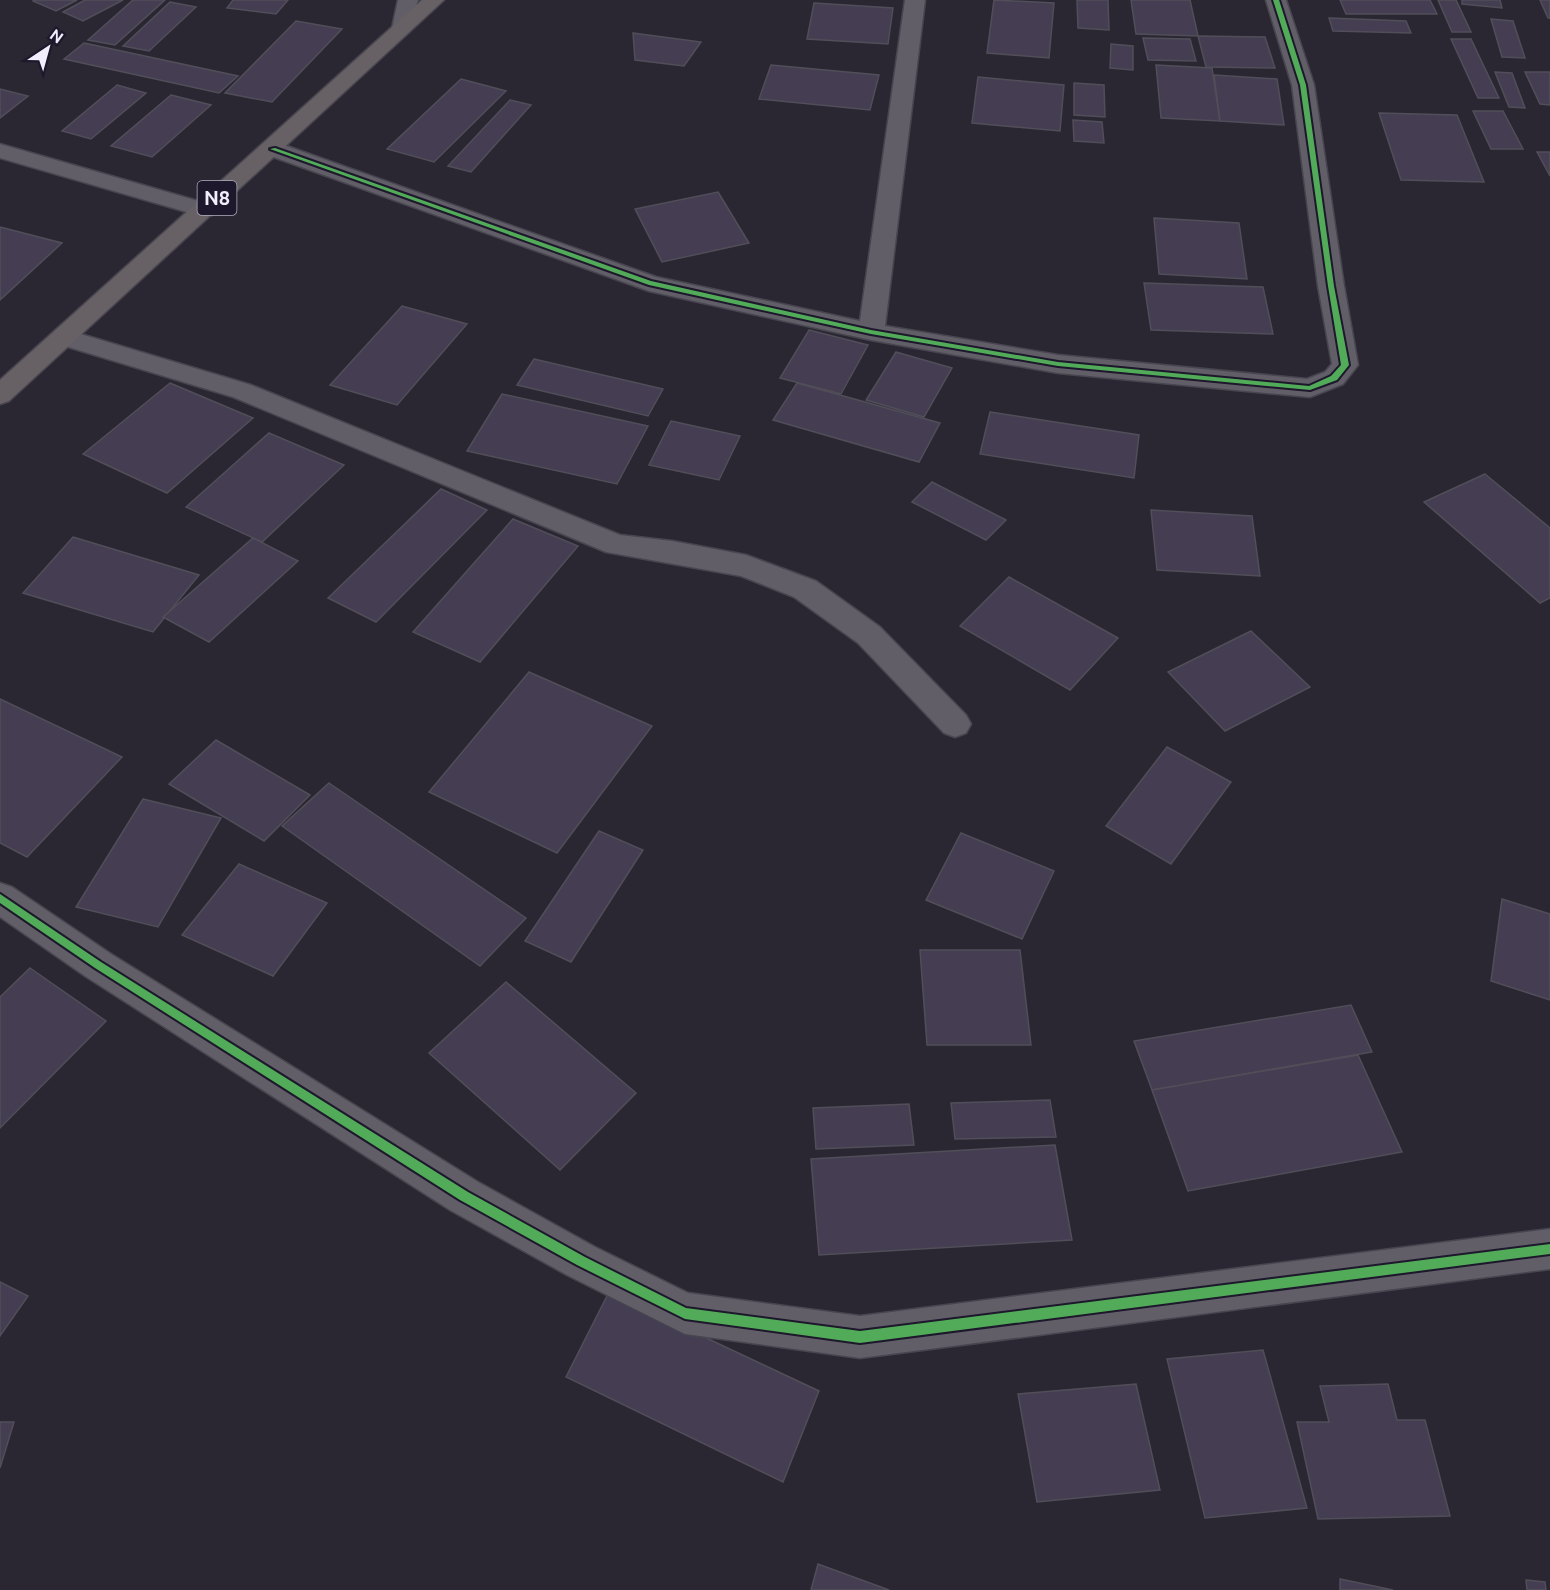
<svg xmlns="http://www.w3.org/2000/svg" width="1550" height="1590" viewBox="0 0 1550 1590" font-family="Ubuntu,sans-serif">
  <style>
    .building { fill: #453e52; stroke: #514e59; stroke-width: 1.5 }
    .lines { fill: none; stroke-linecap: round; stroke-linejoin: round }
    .minor-casing { stroke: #47454f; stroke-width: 3 }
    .trunk-casing { stroke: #47454f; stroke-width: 3 }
    .minor { fill: #615e68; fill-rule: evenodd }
    .trunk { fill: #676064; fill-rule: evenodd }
    .cycleway-casing { stroke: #1d182c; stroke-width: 4 }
    .cycleway { fill: #51ab58; fill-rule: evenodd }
    .labels { text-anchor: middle; stroke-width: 4.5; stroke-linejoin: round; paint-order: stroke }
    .shield { fill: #1d182c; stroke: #b1aebe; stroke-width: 1.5 }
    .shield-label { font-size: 20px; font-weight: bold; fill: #f1eefd }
  </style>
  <rect width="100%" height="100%" fill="#2a2732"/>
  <g class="building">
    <path d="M34 0H77L56 11 33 1Z"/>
    <path d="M85 0H123L83 21 63 12Z"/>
    <path d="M133 0H165L115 45 88 40Z"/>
    <path d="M233 0H288L276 14 227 8Z"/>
    <path d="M994 0 1054 3 1049 58 987 53Z"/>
    <path d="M1077 0H1108L1109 30 1078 28Z"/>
    <path d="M1131 0H1190L1198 36 1136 34Z"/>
    <path d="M1340 0H1430L1437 14H1346Z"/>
    <path d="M1438 0H1456L1471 32H1452Z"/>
    <path d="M1462 0H1500L1502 8 1462 4Z"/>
    <path d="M1540 0H1550V18H1548Z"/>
    <path d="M170 2 196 7 149 51 123 46Z"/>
    <path d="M814 3 893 8 888 44 807 39Z"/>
    <path d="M1329 18 1406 21 1411 33 1333 31Z"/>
    <path d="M1491 19 1513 21 1525 58 1502 57Z"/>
    <path d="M296 21 342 29 272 102 225 93Z"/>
    <path d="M633 33 701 42 684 66 635 60Z"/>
    <path d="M1198 36 1265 37 1275 68 1206 67Z"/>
    <path d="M1143 38 1190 39 1196 61 1148 60Z"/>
    <path d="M1451 39H1471L1499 98H1478Z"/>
    <path d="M84 43 238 76 219 93 64 59Z"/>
    <path d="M1111 44 1133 46V70L1110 68Z"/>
    <path d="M771 65 879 75 870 110 759 99Z"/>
    <path d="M1156 65 1212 68 1220 121 1161 118Z"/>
    <path d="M1495 72 1512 73 1525 108 1509 107Z"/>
    <path d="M1525 72H1550V105L1540 104Z"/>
    <path d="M1214 75 1277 79 1284 125 1220 121Z"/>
    <path d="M978 77 1064 85 1060 131 972 123Z"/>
    <path d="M461 79 506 91 434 162 387 149Z"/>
    <path d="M1074 83 1104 85 1105 117 1074 115Z"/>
    <path d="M117 85 146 93 91 139 62 131Z"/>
    <path d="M0 89 28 96 0 118Z"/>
    <path d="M171 95 211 105 152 157 111 146Z"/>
    <path d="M510 100 531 105 471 172 448 166Z"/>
    <path d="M1473 111H1503L1523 149H1491Z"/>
    <path d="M1379 113 1457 115 1484 182 1401 180Z"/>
    <path d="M1073 120 1102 122 1104 143 1074 141Z"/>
    <path d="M1537 152H1550V176Z"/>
    <path d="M718 192 749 243 662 262 635 209Z"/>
    <path d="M1154 218 1239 223 1247 279 1159 274Z"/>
    <path d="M0 227 62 243 0 300Z"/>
    <path d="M1144 283 1263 287 1273 334 1151 330Z"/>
    <path d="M402 306 467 324 397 405 330 385Z"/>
    <path d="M809 330 868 345 841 394 780 378Z"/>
    <path d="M896 352 952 368 924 417 866 400Z"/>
    <path d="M534 359 663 389 648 416 517 385Z"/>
    <path d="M170 383 253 418 167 493 83 454Z"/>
    <path d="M797 383 940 423 919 462 773 420Z"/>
    <path d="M502 394 648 426 617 484 467 451Z"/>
    <path d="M990 412 1139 435 1134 478 980 454Z"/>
    <path d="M671 421 740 436 719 480 649 465Z"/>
    <path d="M269 433 344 465 262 542 186 507Z"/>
    <path d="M1485 474 1550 528V598L1540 603 1424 502Z"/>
    <path d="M932 482 1006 520 986 540 912 502Z"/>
    <path d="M441 489 487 510 376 622 328 598Z"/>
    <path d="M1151 510 1252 516 1260 576 1157 570Z"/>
    <path d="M513 519 578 546 480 662 413 632Z"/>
    <path d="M73 537 199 575 153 632 23 593Z"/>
    <path d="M253 538 298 561 209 642 163 617Z"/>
    <path d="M1009 577 1118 638 1070 690 960 626Z"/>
    <path d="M1251 631 1310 687 1225 731 1168 672Z"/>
    <path d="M529 672 652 726 557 853 429 792Z"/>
    <path d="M0 699 122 757 27 857 0 843Z"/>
    <path d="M216 740 310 795 264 841 169 784Z"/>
    <path d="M1167 747 1231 782 1171 864 1106 826Z"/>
    <path d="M329 783 526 918 480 966 282 826Z"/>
    <path d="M143 799 221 818 158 927 76 907Z"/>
    <path d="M599 831 643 850 571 962 525 941Z"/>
    <path d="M961 833 1054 871 1022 939 926 900Z"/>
    <path d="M239 864 327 903 273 976 182 935Z"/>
    <path d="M1502 899 1550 914V1000L1491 981Z"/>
    <path d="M920 950H1020L1031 1045H927Z"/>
    <path d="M30 968 106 1021 0 1128V997Z"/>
    <path d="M506 982 636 1093 560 1170 429 1053Z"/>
    <path d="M1351 1005 1372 1052 1152 1090 1134 1041Z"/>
    <path d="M1358 1055 1402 1152 1188 1191 1152 1090Z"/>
    <path d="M1050 1100 1056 1137 955 1139 951 1103Z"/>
    <path d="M909 1104 914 1145 816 1149 813 1108Z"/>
    <path d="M1055 1145 1072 1240 819 1255 811 1159Z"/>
    <path d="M0 1282 28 1296 0 1336Z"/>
    <path d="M609 1292 819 1391 783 1482 566 1377Z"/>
    <path d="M1263 1350 1307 1508 1205 1518 1167 1359Z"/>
    <path d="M1136 1384 1160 1490 1037 1502 1018 1394Z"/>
    <path d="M1388 1384 1397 1420H1425L1450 1516 1318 1519 1297 1422H1329L1320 1386Z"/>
    <path d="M0 1422H14L0 1468Z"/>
    <path d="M818 1564 889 1590H811Z"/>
    <path d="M1340 1579 1393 1590H1340Z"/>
    <path d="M1526 1580 1545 1582 1546 1590H1527Z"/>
  </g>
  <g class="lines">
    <g class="minor-casing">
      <g id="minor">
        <path d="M398 0H418L409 32 402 34 395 32 392 28Z"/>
        <path d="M905 0H925L885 326 1058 355 1307 379 1325 372 1332 364 1318 286 1292 85 1266 0H1286L1314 85 1344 286 1358 365 1343 384 1310 397 1058 373 871 340 649 291 265 154 262 149 265 144 273 142 281 144 656 277 860 321Z"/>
        <path d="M0 144 212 205 216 210 212 215 204 217 0 158Z"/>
        <path d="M64 329 251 385 620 535 672 541 746 555 816 581 880 627 966 715 971 724 966 733 955 737 944 733 858 643 794 597 741 576 606 552 233 397 55 343 51 337 55 331Z"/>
        <path d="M0 883 12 887 111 954 478 1182 595 1247 688 1293 860 1316 1550 1229V1269L860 1358 685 1334 567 1275 450 1210 85 976 0 917Z"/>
      </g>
    </g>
    <g class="trunk-casing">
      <path id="trunk" d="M422 0H444L9 401 0 404V380Z"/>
    </g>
    <use href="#minor" class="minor"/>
    <use href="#trunk" class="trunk"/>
    <g class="cycleway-casing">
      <g id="cycleway">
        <path d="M1273 0H1279L1306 85 1334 286 1349 365 1337 380 1310 390 1058 366 871 334 649 285 270 149 275 148 651 281 871 330 1058 362 1309 386 1331 376 1341 365 1328 286 1300 85Z"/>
        <path d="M0 894 101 962 468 1192 585 1257 686 1308 860 1331 1550 1244V1254L860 1343 685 1319 577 1265 460 1200 95 968 0 903Z"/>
      </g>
    </g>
    <use href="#cycleway" class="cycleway"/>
  </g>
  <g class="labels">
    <rect class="shield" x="197.5" y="181" width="39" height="34" rx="4.5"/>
    <g class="shield-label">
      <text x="217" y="205">N8</text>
    </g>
  </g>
  <g transform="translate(48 48) rotate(36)" stroke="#1d182c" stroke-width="4.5" paint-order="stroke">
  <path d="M0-4.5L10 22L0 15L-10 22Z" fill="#f1eefd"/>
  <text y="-9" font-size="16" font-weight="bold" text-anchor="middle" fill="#f1eefd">N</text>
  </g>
</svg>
